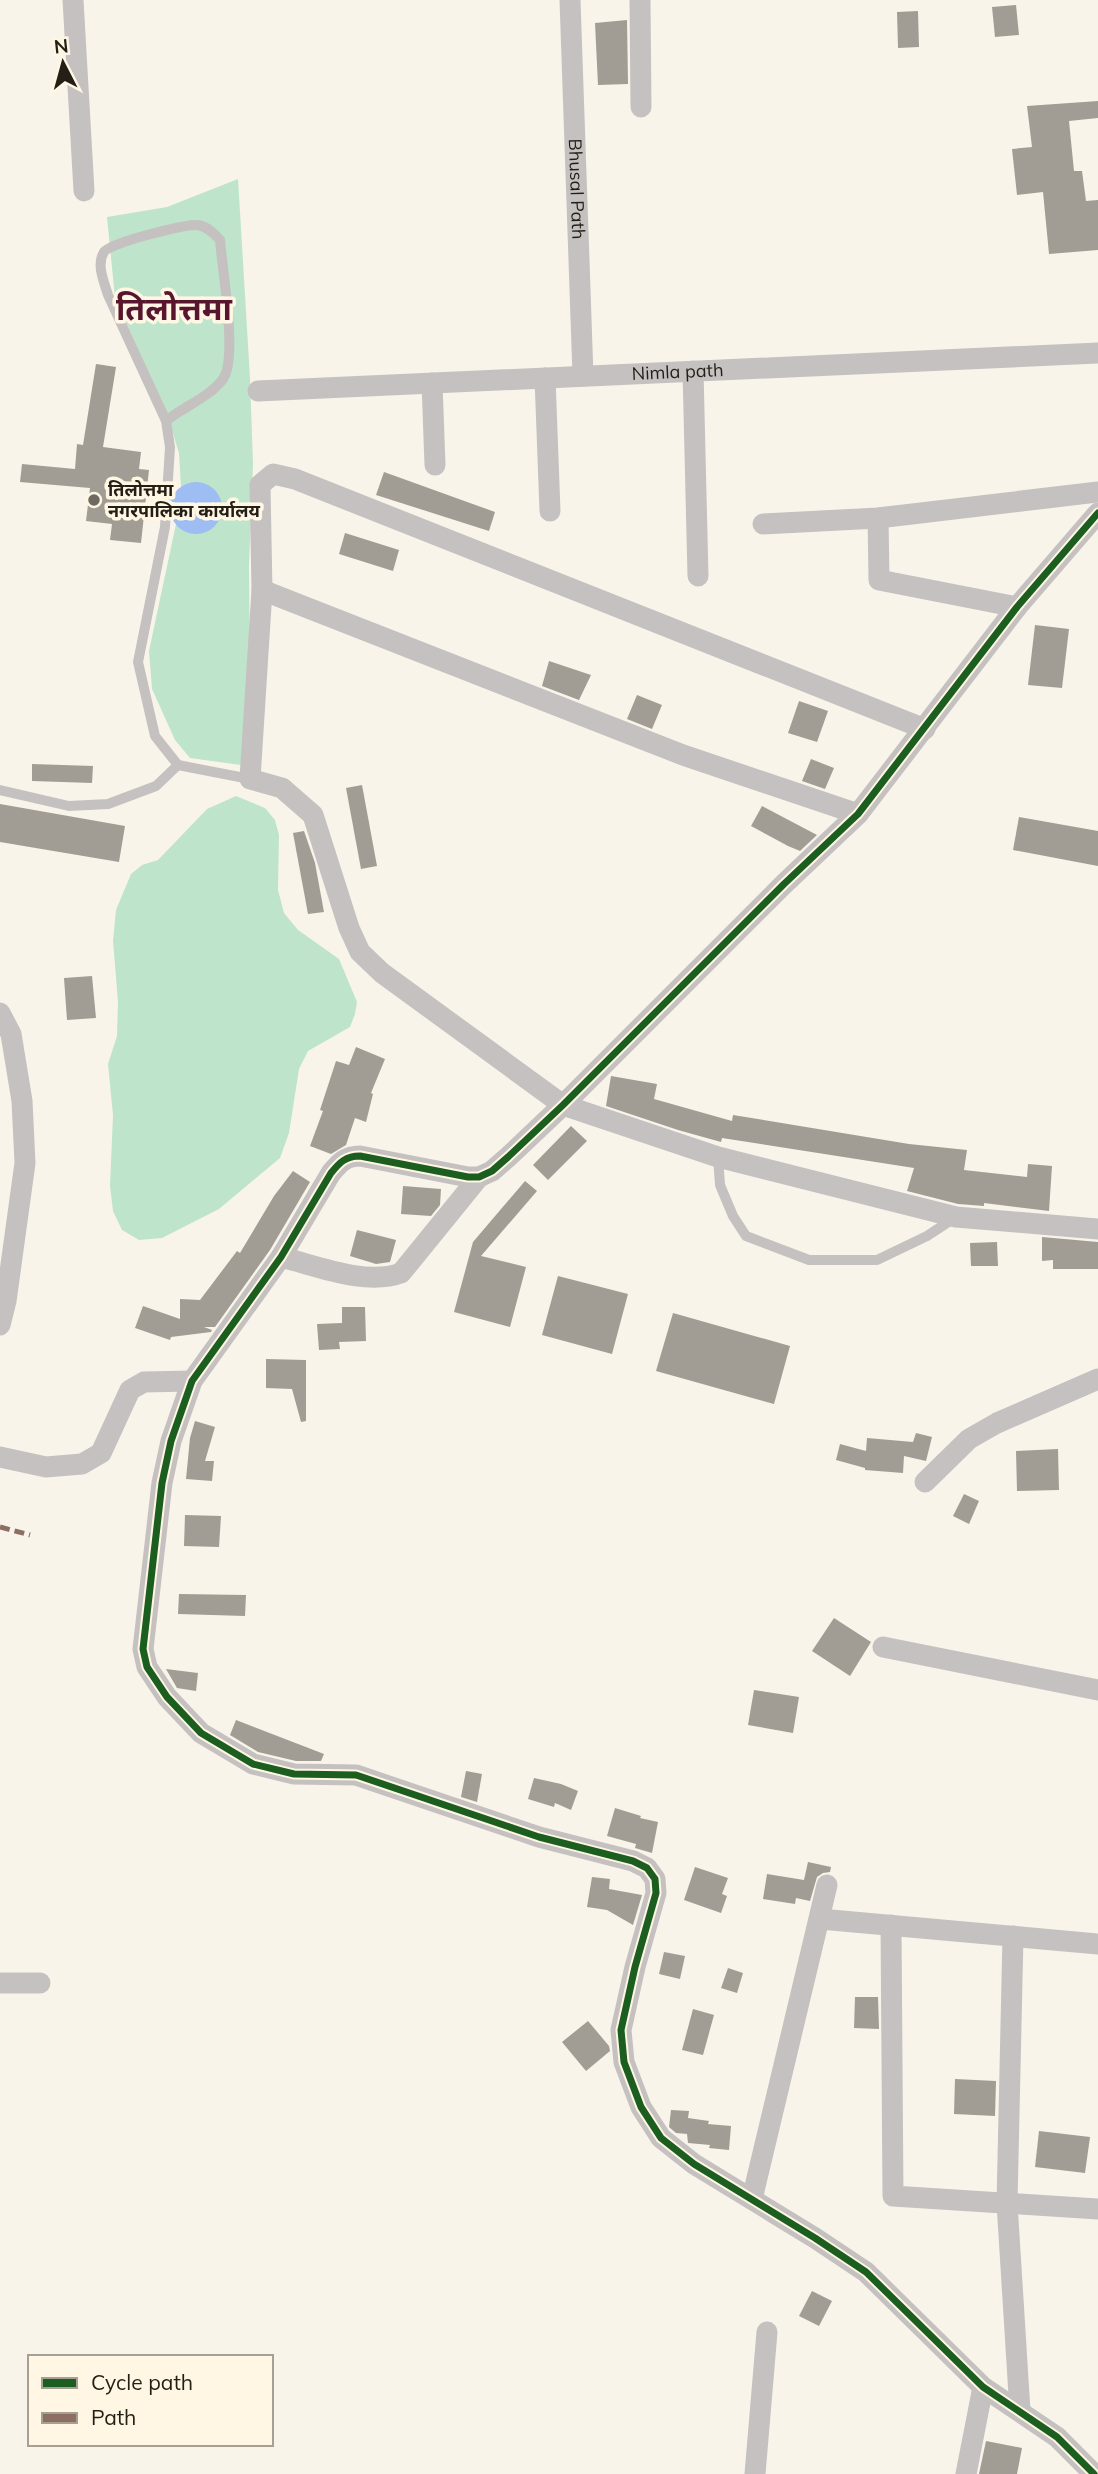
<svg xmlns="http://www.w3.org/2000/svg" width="1098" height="2474" viewBox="0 0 1098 2474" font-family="Mulish,'Noto Sans Devanagari',sans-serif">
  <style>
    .green { fill: #bee4cb }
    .water { fill: #9dbdf3 }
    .building { fill: #a19d94 }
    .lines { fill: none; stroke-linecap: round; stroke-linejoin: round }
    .lane { stroke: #c5c1c0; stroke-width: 10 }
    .street { stroke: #c5c1c0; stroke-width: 21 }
    .quiet { stroke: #8d6e63; stroke-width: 5; stroke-dasharray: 10 5; stroke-linecap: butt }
    .cycleway-casing { stroke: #fff6e4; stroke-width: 11 }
    .cycleway { stroke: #1b5e20; stroke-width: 7 }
    .poi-dot { fill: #6e6a60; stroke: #fff6e4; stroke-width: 2.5 }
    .labels { text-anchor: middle; stroke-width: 7; stroke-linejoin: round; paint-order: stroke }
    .street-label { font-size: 18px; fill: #231f16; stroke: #fff6e4 }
    .poi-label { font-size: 18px; font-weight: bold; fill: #231f16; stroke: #fff6e4; text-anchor: start }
    .town-label { font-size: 32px; font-weight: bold; fill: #58152e; stroke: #fff6e4 }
  </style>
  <rect width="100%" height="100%" fill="#f9f4ea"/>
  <g class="green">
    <path d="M238 179 250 378 253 464 249 565 250 682 241 765 190 758 175 740 152 689 149 651 176 524 182 530 189 483 181 487 179 453 165 408 115 298 107 217 167 207Z"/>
    <path d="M236 796 265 808 275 820 279 835 278 890 284 913 298 930 339 959 357 1002 355 1014 350 1027 308 1051 299 1069 289 1133 280 1158 219 1209 162 1238 139 1240 122 1230 113 1211 110 1186 113 1115 108 1064 117 1036 118 1002 113 941 116 910 131 874 142 865 158 860 207 809Z"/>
  </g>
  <circle class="water" cx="196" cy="508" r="26"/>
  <g class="building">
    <path d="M1016 5 1019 35 995 37 992 7Z"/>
    <path d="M918 11 919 47 898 48 897 12Z"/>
    <path d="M627 20 628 84 598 85 595 23Z"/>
    <path d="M1098 101V118L1069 121 1074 171H1082L1086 201 1098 200V250L1049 254 1043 192 1017 195 1012 149 1032 147 1027 106Z"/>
    <path d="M96 364 116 367 103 447 141 452 139 469 149 470 141 543 110 540 112 524 86 521 90 488 20 482 22 464 75 469 77 444 83 445Z"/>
    <path d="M384 472 495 512 489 531 376 495Z"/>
    <path d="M345 533 399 550 393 571 339 554Z"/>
    <path d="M1035 625 1069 629 1062 688 1028 685Z"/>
    <path d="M549 661 591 675 579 700 542 686Z"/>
    <path d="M637 695 662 705 652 729 627 719Z"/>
    <path d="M799 701 828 711 817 742 788 733Z"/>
    <path d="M811 759 834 768 825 789 802 781Z"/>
    <path d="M32 764 93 766 92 783 32 781Z"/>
    <path d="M362 785 377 866 361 869 346 788Z"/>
    <path d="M0 804 125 826 119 862 0 842Z"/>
    <path d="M762 806 817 835 800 851 788 846 751 826Z"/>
    <path d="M1019 817 1098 831V866L1013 850Z"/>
    <path d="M304 831 315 863 324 912 308 914 293 833Z"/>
    <path d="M92 976 96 1018 67 1020 64 978Z"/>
    <path d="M356 1047 385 1059 371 1093 373 1094 366 1122 355 1118 346 1145 331 1154 310 1146 323 1111 320 1110 336 1061 349 1065Z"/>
    <path d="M611 1076 657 1084 654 1099 732 1121 733 1115 909 1144 967 1150 964 1170 1027 1177 1028 1164 1052 1166 1049 1211 984 1203V1206L958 1204 907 1191 914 1168 722 1138 721 1142 678 1130 606 1106Z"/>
    <path d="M571 1126 587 1141 548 1180 533 1165Z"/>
    <path d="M293 1171 310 1182 270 1250 215 1327H204L212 1330 211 1332 171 1337 170 1340 135 1328 143 1306 180 1319V1299L200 1300 237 1251 240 1253 274 1196Z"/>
    <path d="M525 1181 537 1191 481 1256 526 1267 510 1327 454 1312 473 1242Z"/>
    <path d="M403 1186 441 1189 440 1205 431 1216 401 1214Z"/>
    <path d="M357 1230 396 1240 390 1262 376 1264 350 1256Z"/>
    <path d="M1042 1237 1098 1242V1269H1053V1260L1042 1261Z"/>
    <path d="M997 1242 998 1266H971L970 1243Z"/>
    <path d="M558 1276 628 1294 612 1354 542 1335Z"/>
    <path d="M342 1307H365L366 1341 339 1342 340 1349 319 1350 317 1324 342 1323Z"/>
    <path d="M673 1313 790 1346 774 1404 656 1371Z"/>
    <path d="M266 1359 306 1360V1421L301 1422 292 1389 266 1388Z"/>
    <path d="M195 1421 215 1427 205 1461H214L212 1481 186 1479 190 1438Z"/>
    <path d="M916 1433 932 1437 926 1461 904 1456 903 1473 865 1470V1468L836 1460 840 1444 866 1451 867 1438 913 1442Z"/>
    <path d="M1058 1449 1059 1490 1017 1491 1016 1451Z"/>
    <path d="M964 1494 979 1501 969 1524 953 1516Z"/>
    <path d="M185 1515 221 1516 219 1547 184 1546Z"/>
    <path d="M179 1594 246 1595 245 1616 178 1614Z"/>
    <path d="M834 1618 871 1642 850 1676 812 1651Z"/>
    <path d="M166 1669 198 1673 196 1691 177 1688Z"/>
    <path d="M754 1690 799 1697 793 1733 748 1725Z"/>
    <path d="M236 1720 324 1754 321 1761H296L258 1752 230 1735Z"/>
    <path d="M466 1771 482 1774 477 1802 461 1797Z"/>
    <path d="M534 1778 561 1784 578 1791 571 1810 555 1803 554 1807 528 1799Z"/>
    <path d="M615 1808 641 1816 640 1818 658 1822 652 1853 635 1848 636 1844 607 1836Z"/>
    <path d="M808 1862 831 1867 830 1872 823 1873 817 1877 810 1901 796 1898 795 1904 763 1899 767 1874 804 1880Z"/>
    <path d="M695 1867 728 1878 722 1894 727 1896 721 1913 684 1900Z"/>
    <path d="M592 1877 610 1879 609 1889 642 1895 633 1925 607 1910 587 1907Z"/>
    <path d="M664 1952 685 1956 680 1979 659 1974Z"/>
    <path d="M728 1968 743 1973 737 1993 721 1988Z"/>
    <path d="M855 1997H878L879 2029 854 2028Z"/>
    <path d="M693 2009 714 2015 703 2055 682 2050Z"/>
    <path d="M588 2021 609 2046 610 2051 586 2071 562 2042Z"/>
    <path d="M955 2079 996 2081 995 2116 954 2114Z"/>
    <path d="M671 2110 689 2111 688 2118 709 2121 708 2124 731 2126 729 2150 709 2148 710 2145 688 2143 687 2134 676 2133 669 2127Z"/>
    <path d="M1039 2131 1090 2137 1085 2173 1035 2167Z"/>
    <path d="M812 2291 832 2301 819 2326 799 2316Z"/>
    <path d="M986 2441 1022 2448 1017 2474H979Z"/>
  </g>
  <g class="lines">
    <g class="lane">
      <path d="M166 421C183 407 210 397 223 379 238 358 222 269 220 240 214 233 208 227 198 225 185 224 109 243 104 252 96 264 104 282 108 295L166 421 170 447 165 527 138 662 155 736 178 765 250 779"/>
      <path d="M0 790 69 806 108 804 156 786 178 765"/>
      <path d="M718 1157 720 1185 733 1216 746 1236 809 1260H877L927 1236 953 1219"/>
    </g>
    <g class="street">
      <path d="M73 0 84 191"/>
      <path id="s1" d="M570 0 583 376"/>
      <path d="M640 0 641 107"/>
      <path d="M693 371 698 576"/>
      <path d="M545 378 550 511"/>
      <path d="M432 383 435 465"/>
      <path id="s2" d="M258 391 1098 353"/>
      <path d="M878 518 879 580 1017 607"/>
      <path d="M763 524 878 518 1098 492"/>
      <path d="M262 590 683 755 858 814"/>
      <path d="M925 729 295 479 273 474 260 485 262 590 250 779 282 788 313 815 349 928 360 952 382 973 563 1105 718 1157 956 1217 1098 1229"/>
      <path d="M0 1013 11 1034 22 1101 25 1163 6 1301 0 1325"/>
      <path d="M281 1257C317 1266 366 1286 401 1273L479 1177"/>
      <path d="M0 1457 46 1467 82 1464 101 1453 130 1390 144 1382 192 1381"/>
      <path d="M925 1482 969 1439 997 1423 1098 1379"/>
      <path d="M883 1647 1098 1690"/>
      <path d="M820 1919 1098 1944"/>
      <path d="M891 1925 893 2196 1098 2209"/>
      <path d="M1013 1936 1007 2203 1020 2411"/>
      <path d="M0 1983H40"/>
      <path d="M752 2199 827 1885"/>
      <path d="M755 2474 767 2332"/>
      <path d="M966 2474 983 2387"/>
      <path d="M1094 2474 1057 2437 983 2387 866 2272 815 2238 694 2164 661 2138 641 2107 624 2062 621 2030 635 1967 656 1893 655 1879 647 1868 633 1861 539 1837 356 1775 294 1774 253 1764 201 1733 167 1697 147 1667 143 1649 162 1483 171 1441 192 1381 281 1257 331 1173C340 1162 346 1156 360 1156L468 1177H479L492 1171 508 1157 563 1105 784 884 858 814 1017 607 1098 513"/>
    </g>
    <path class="quiet" d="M0 1527 30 1535"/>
    <g class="cycleway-casing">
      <path id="cycleway" d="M1094 2474 1057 2437 983 2387 866 2272 815 2238 694 2164 661 2138 641 2107 624 2062 621 2030 635 1967 656 1893 655 1879 647 1868 633 1861 539 1837 356 1775 294 1774 253 1764 201 1733 167 1697 147 1667 143 1649 162 1483 171 1441 192 1381 281 1257 331 1173C340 1162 346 1156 360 1156L468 1177H479L492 1171 508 1157 563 1105 784 884 858 814 1017 607 1098 513"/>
    </g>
    <use href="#cycleway" class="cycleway"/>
  </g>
  <circle class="poi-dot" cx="94" cy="500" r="7"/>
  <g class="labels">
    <g class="street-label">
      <text dy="6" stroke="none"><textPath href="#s1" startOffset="189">Bhusal Path</textPath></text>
      <text dy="6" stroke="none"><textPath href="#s2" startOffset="420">Nimla path</textPath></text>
    </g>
    <g class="poi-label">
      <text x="108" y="496">तिलोत्तमा<tspan x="108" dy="21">नगरपालिका कार्यालय</tspan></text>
    </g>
    <g class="town-label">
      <text x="174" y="320">तिलोत्तमा</text>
    </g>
  </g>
  <rect x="28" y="2355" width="245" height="91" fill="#fff6e4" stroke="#a7a092" stroke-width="2"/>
  <rect x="42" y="2378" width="35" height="10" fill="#1b5e20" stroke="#a7a092" stroke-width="2"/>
  <text x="91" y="2390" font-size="21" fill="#231f16">Cycle path</text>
  <rect x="42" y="2413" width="35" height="10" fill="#8d6e63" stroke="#a7a092" stroke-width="2"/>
  <text x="91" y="2425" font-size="21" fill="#231f16">Path</text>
  <g transform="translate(63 63) rotate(354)" stroke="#fff6e4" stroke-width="5" paint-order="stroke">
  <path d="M0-5L12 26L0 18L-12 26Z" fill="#231f16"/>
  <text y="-10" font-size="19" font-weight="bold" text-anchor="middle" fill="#231f16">N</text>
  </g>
</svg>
